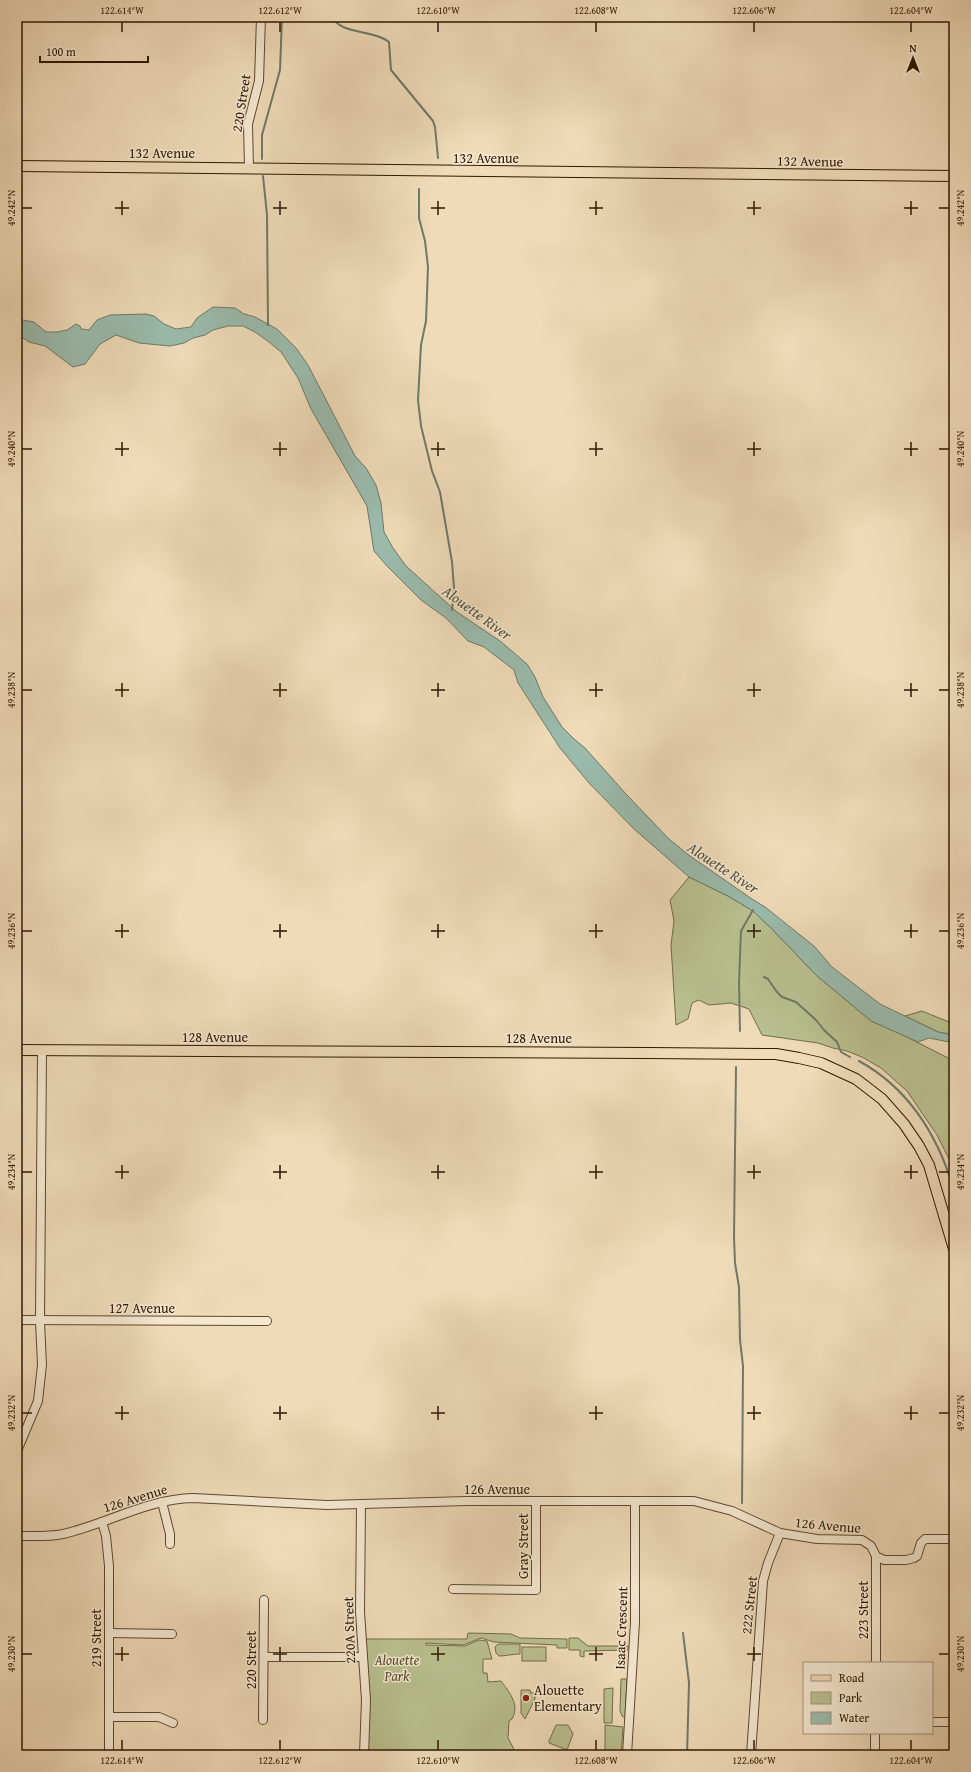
<svg xmlns="http://www.w3.org/2000/svg" width="971" height="1772" viewBox="0 0 971 1772" font-family="'Gentium Book Plus',serif">
  <style>
    .green { fill: #b9c08f; stroke: #746c48 }
    .water { fill: #9abbad; stroke: #6f7968 }
    .lines { fill: none; stroke-linecap: round; stroke-linejoin: round }
    .stream { stroke: #6f7968; stroke-width: 2 }
    .minor-casing { stroke: #5f482e; stroke-width: 10 }
    .major-casing { stroke: #2f1700; stroke-width: 12 }
    .minor { stroke: #f5e8d1; stroke-width: 8 }
    .major { stroke: #efdbb8; stroke-width: 10 }
    .ticks { fill: none; stroke: #2f1700; stroke-width: 1.5 }
    .poi-dot { fill: #8f2418; stroke: #f5e8d1; stroke-width: 1.5 }
    .labels { text-anchor: middle; stroke-width: 3; stroke-linejoin: round; paint-order: stroke }
    .street-label { font-size: 14px; fill: #2f1700; stroke: #f5e8d1 }
    .park-label { font-size: 14px; font-style: italic; fill: #584a2b; stroke: #f5e8d1 }
    .poi-label { font-size: 14px; fill: #2f1700; stroke: #f5e8d1; text-anchor: start }
    .water-label { font-size: 15px; font-style: italic; fill: #54503d; stroke: #f5e8d1 }
    .neatline { fill: none; stroke: #2f1700; stroke-width: 1.5 }
    .ticks-label { font-size: 10px; text-anchor: middle; fill: #2f1700 }
  </style>
  <rect width="100%" height="100%" fill="#efdbb8"/>
  <filter id="stains"><feTurbulence type="fractalNoise" baseFrequency=".005" numOctaves="4"/><feColorMatrix values="0 0 0 0 .2 0 0 0 0 .09 0 0 0 0 .02 0 0 0 .5 -.17"/></filter>
  <radialGradient id="worn" r=".72"><stop offset=".6" stop-color="#630" stop-opacity="0"/><stop offset="1" stop-color="#630" stop-opacity=".3"/></radialGradient>
  <g class="green">
    <path d="M689 877 728 896 753 911 771 928 816 975 871 1021 901 1034 954 1061V1169L937 1135 907 1091 881 1068 862 1057 847 1051 833 1048 818 1043 762 1035 749 1009 731 1003 709 1005 699 1000 692 1003 688 1019 676 1025 671 945 674 921 670 900Z"/>
    <path d="M922 1011 954 1024V1035L938 1032 905 1016Z"/>
    <path d="M468 1633 511 1634 520 1638 567 1639V1648H557V1645L494 1642 481 1638 463 1645 426 1643V1645L465 1646 479 1640 487 1641 492 1659H483V1673H487L488 1682 501 1681C510 1693 520 1705 512 1719L509 1721 508 1738 517 1755H368L369 1709 366 1639H467Z"/>
    <path d="M569 1638H578L588 1646H628V1650L584 1651V1657L580 1656V1650H569Z"/>
    <path d="M498 1644H520V1654C512 1654 506 1656 499 1656L496 1653 495 1647Z"/>
    <rect x="522" y="1647" width="24" height="14"/>
    <path d="M621 1679H627L625 1718 622 1716 620 1711Z"/>
    <path d="M613 1688 612 1723H604V1689Z"/>
    <path d="M521 1690H530L531 1693H535V1699L525 1719 521 1713Z"/>
    <path d="M556 1725H568L573 1734 567 1750 549 1743V1741Z"/>
    <path d="M605 1725 623 1727 621 1755H605Z"/>
  </g>
  <path class="water" d="M213 307 235 308 244 314 255 317 277 329 296 348 308 365 355 456 366 468 376 485 381 503 384 532 393 548 406 566 457 612 500 641 527 664 535 677 543 697 562 727 574 739 585 748 626 794 669 839 690 856 752 899 765 907 814 946 832 967 880 1004 938 1032 954 1035V1043L929 1038 918 1042 871 1021 816 975 771 928 753 911 728 896 689 877 634 829 589 783 560 748 518 683 514 670 484 647 468 641 446 618 421 600 387 566 374 551 367 506 311 409 298 378 281 352 269 342 255 332 243 326H228L213 330 205 335 193 338 184 343 170 346 139 343 116 335 100 344 85 364 73 367 45 346 29 342 17 334V319L34 322 46 332H57L67 330 76 324 80 326 81 329 89 330 97 320 110 315 146 314 154 316 164 324 176 329 191 327 197 318Z"/>
  <g class="lines">
    <g class="stream">
      <path d="M333 17C338 34 376 30 389 42L391 70 433 121 435 127 438 158"/>
      <path d="M262 159V135L280 70 282 17"/>
      <path d="M263 176 267 215 268 325"/>
      <path d="M419 189V218L425 241 428 267 426 321 421 345 418 400 421 426 432 471 440 492 452 562 454 588 452 610"/>
      <path d="M764 977 768 979 777 992 782 997 796 1002 816 1020 824 1030 837 1042 841 1052 850 1057"/>
      <path d="M740 1031 739 983 741 931 753 910"/>
      <path d="M859 1061C910 1089 938 1136 954 1190"/>
      <path d="M736 1067 734 1237 735 1263 739 1287 740 1340 743 1366 742 1503"/>
      <path d="M683 1633 689 1683 687 1755"/>
    </g>
    <g class="minor-casing">
      <g id="minor">
        <path d="M249 168 248 124 259 81 261 17"/>
        <path d="M17 1320 267 1321"/>
        <path d="M17 1451 38 1401 42 1365 40 1321 42 1050"/>
        <path d="M162 1502 170 1534V1544"/>
        <path d="M361 1504 360 1612 366 1700 364 1755"/>
        <path d="M102 1522 106 1536 109 1566V1755"/>
        <path d="M17 1536C32 1536 48 1537 63 1534 107 1524 147 1499 193 1498L327 1505 467 1501H694L732 1511 780 1533 817 1539 862 1540 871 1546 876 1556 884 1560H906L914 1558 917 1556 921 1543 925 1539H954"/>
        <path d="M453 1589 536 1590V1501"/>
        <path d="M109 1633 172 1634"/>
        <path d="M264 1657H362"/>
        <path d="M876 1663V1556"/>
        <path d="M109 1717H159L173 1723"/>
        <path d="M263 1720 264 1600"/>
        <path d="M932 1722H954"/>
        <path d="M875 1733V1755"/>
        <path d="M627 1755 635 1622V1501"/>
        <path d="M751 1755 763 1581 768 1563 780 1533"/>
      </g>
    </g>
    <g class="major-casing">
      <g id="major">
        <path d="M17 166 954 176"/>
        <path d="M17 1050 647 1053 776 1054 799 1058 821 1063 856 1079 882 1099 904 1124 919 1146 929 1165 954 1249"/>
      </g>
    </g>
    <use href="#minor" class="minor"/>
    <use href="#major" class="major"/>
  </g>
  <path class="ticks" d="M122 22V32M280 22V32M438 22V32M596 22V32M754 22V32M911 22V32M122 201V215M280 201V215M438 201V215M596 201V215M754 201V215M911 201V215M22 208H32M115 208H129M273 208H287M431 208H445M589 208H603M747 208H761M904 208H918M939 208H949M122 442V456M280 442V456M438 442V456M596 442V456M754 442V456M911 442V456M22 449H32M115 449H129M273 449H287M431 449H445M589 449H603M747 449H761M904 449H918M939 449H949M122 683V697M280 683V697M438 683V697M596 683V697M754 683V697M911 683V697M22 690H32M115 690H129M273 690H287M431 690H445M589 690H603M747 690H761M904 690H918M939 690H949M122 924V938M280 924V938M438 924V938M596 924V938M754 924V938M911 924V938M22 931H32M115 931H129M273 931H287M431 931H445M589 931H603M747 931H761M904 931H918M939 931H949M122 1165V1179M280 1165V1179M438 1165V1179M596 1165V1179M754 1165V1179M911 1165V1179M22 1172H32M115 1172H129M273 1172H287M431 1172H445M589 1172H603M747 1172H761M904 1172H918M939 1172H949M122 1406V1420M280 1406V1420M438 1406V1420M596 1406V1420M754 1406V1420M911 1406V1420M22 1413H32M115 1413H129M273 1413H287M431 1413H445M589 1413H603M747 1413H761M904 1413H918M939 1413H949M122 1647V1661M280 1647V1661M438 1647V1661M596 1647V1661M754 1647V1661M22 1654H32M115 1654H129M273 1654H287M431 1654H445M589 1654H603M747 1654H761M939 1654H949M122 1740V1750M280 1740V1750M438 1740V1750M596 1740V1750M754 1740V1750M911 1740V1750"/>
  <circle class="poi-dot" cx="526" cy="1698" r="4"/>
  <g class="labels">
    <g class="street-label">
      <text transform="translate(241 103) rotate(-81)" y="5">220 Street</text>
      <text x="162" y="158">132 Avenue</text>
      <text x="486" y="163">132 Avenue</text>
      <text transform="translate(810 161) rotate(1)" y="5">132 Avenue</text>
      <text x="215" y="1042">128 Avenue</text>
      <text x="539" y="1043">128 Avenue</text>
      <text x="142" y="1313">127 Avenue</text>
      <text x="497" y="1494">126 Avenue</text>
      <text transform="translate(135 1498) rotate(-17)" y="5">126 Avenue</text>
      <text transform="translate(828 1525) rotate(5)" y="5">126 Avenue</text>
      <text transform="translate(523 1546) rotate(-90)" y="5">Gray Street</text>
      <text transform="translate(749 1605) rotate(-84)" y="5">222 Street</text>
      <text transform="translate(863 1610) rotate(-90)" y="5">223 Street</text>
      <text transform="translate(621 1628) rotate(-88)" y="5">Isaac Crescent</text>
      <text transform="translate(349 1630) rotate(-92)" y="5">220A Street</text>
      <text transform="translate(96 1638) rotate(-90)" y="5">219 Street</text>
      <text transform="translate(251 1660) rotate(-90)" y="5">220 Street</text>
    </g>
    <g class="park-label">
      <text x="397" y="1665">Alouette<tspan x="397" dy="16">Park</tspan></text>
    </g>
    <g class="poi-label">
      <text x="534" y="1695">Alouette<tspan x="534" dy="16">Elementary</tspan></text>
    </g>
    <g class="water-label">
      <text transform="translate(477 613) rotate(36)" y="5">Alouette River</text>
      <text transform="translate(723 868) rotate(33)" y="5">Alouette River</text>
    </g>
  </g>
  <rect width="971" height="1772" fill="none" stroke="#efdbb8" stroke-width="44"/>
  <rect x="803" y="1662" width="130" height="72" fill="#f5e8d1" stroke="#a6947d"/>
  <rect x="811" y="1675" width="20" height="6" fill="#efdbb8" stroke="#a6947d"/>
  <text x="839" y="1682" font-size="12" fill="#2f1700">Road</text>
  <rect x="811" y="1692" width="20" height="12" fill="#b9c08f" stroke="#a6947d"/>
  <text x="839" y="1702" font-size="12" fill="#2f1700">Park</text>
  <rect x="811" y="1712" width="20" height="12" fill="#9abbad" stroke="#a6947d"/>
  <text x="839" y="1722" font-size="12" fill="#2f1700">Water</text>
  <g transform="translate(913 58)" stroke="#f5e8d1" stroke-width="3" paint-order="stroke">
  <path d="M0-3L7 15L0 10L-7 15Z" fill="#2f1700"/>
  <text y="-6" font-size="11" font-weight="bold" text-anchor="middle" fill="#2f1700">N</text>
  </g>
  <path d="M40 56v6h108v-6" fill="none" stroke="#2f1700" stroke-width="2"/>
  <text x="46" y="56" font-size="12" fill="#2f1700" stroke="#f5e8d1" stroke-width="3" paint-order="stroke">100 m</text>
  <rect x="22" y="22" width="927" height="1728" class="neatline"/>
  <g class="ticks-label">
    <text x="122" y="14">122.614°W</text>
    <text x="280" y="14">122.612°W</text>
    <text x="438" y="14">122.610°W</text>
    <text x="596" y="14">122.608°W</text>
    <text x="754" y="14">122.606°W</text>
    <text x="911" y="14">122.604°W</text>
    <text transform="translate(11 208) rotate(-90)" y="4">49.242°N</text>
    <text transform="translate(960 208) rotate(-90)" y="4">49.242°N</text>
    <text transform="translate(11 449) rotate(-90)" y="4">49.240°N</text>
    <text transform="translate(960 449) rotate(-90)" y="4">49.240°N</text>
    <text transform="translate(11 690) rotate(-90)" y="4">49.238°N</text>
    <text transform="translate(960 690) rotate(-90)" y="4">49.238°N</text>
    <text transform="translate(11 931) rotate(-90)" y="4">49.236°N</text>
    <text transform="translate(960 931) rotate(-90)" y="4">49.236°N</text>
    <text transform="translate(11 1172) rotate(-90)" y="4">49.234°N</text>
    <text transform="translate(960 1172) rotate(-90)" y="4">49.234°N</text>
    <text transform="translate(11 1413) rotate(-90)" y="4">49.232°N</text>
    <text transform="translate(960 1413) rotate(-90)" y="4">49.232°N</text>
    <text transform="translate(11 1654) rotate(-90)" y="4">49.230°N</text>
    <text transform="translate(960 1654) rotate(-90)" y="4">49.230°N</text>
    <text x="122" y="1764">122.614°W</text>
    <text x="280" y="1764">122.612°W</text>
    <text x="438" y="1764">122.610°W</text>
    <text x="596" y="1764">122.608°W</text>
    <text x="754" y="1764">122.606°W</text>
    <text x="911" y="1764">122.604°W</text>
  </g>
  <rect width="100%" height="100%" filter="url(#stains)"/>
  <rect width="100%" height="100%" fill="url(#worn)"/>
</svg>
